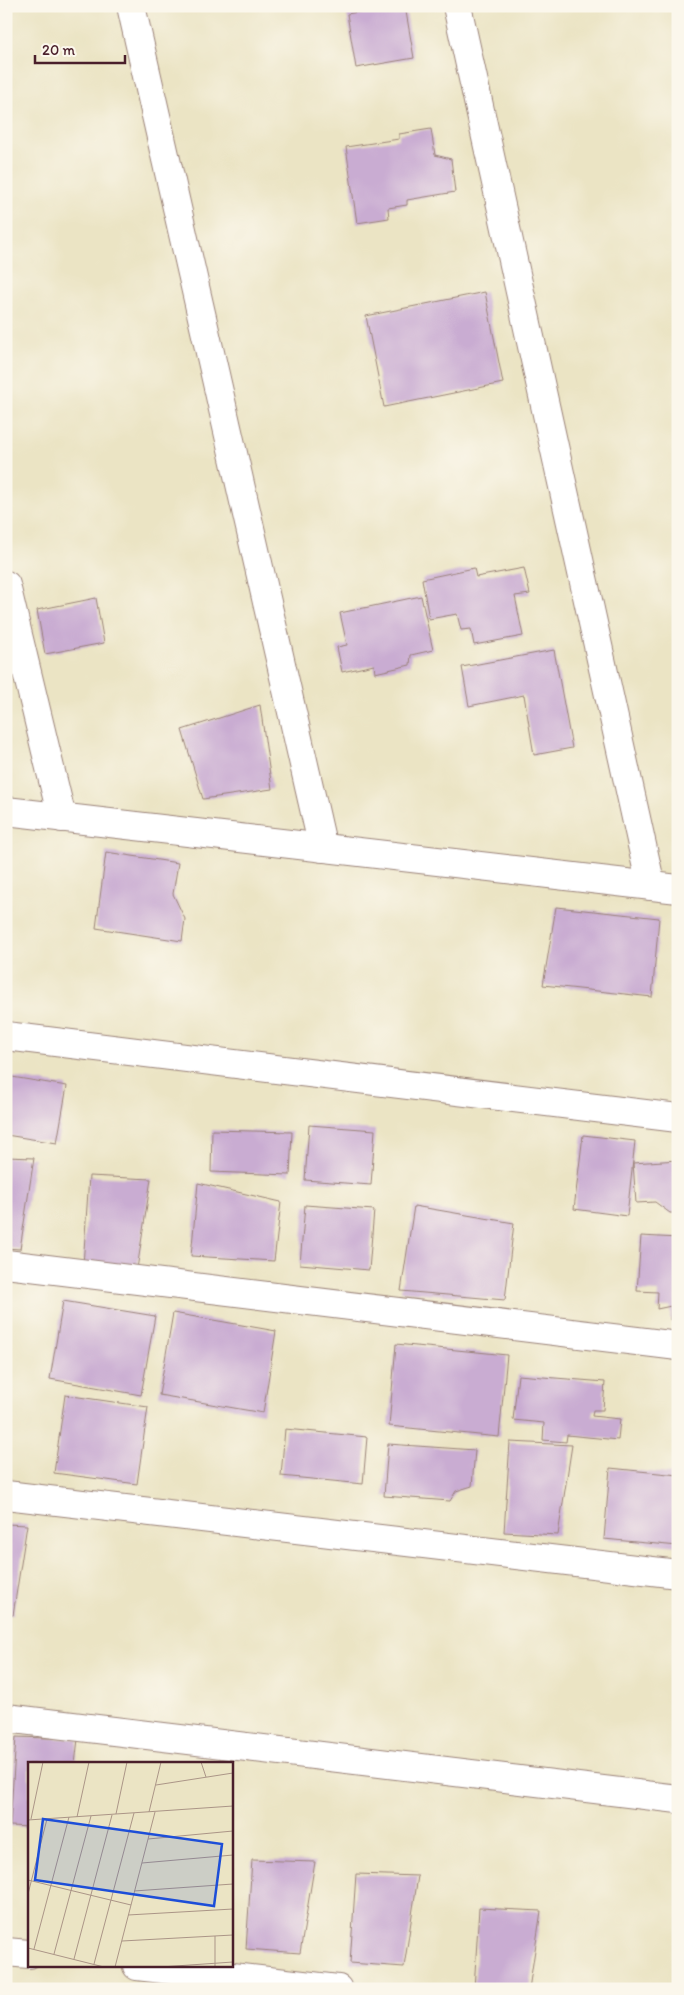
<svg xmlns="http://www.w3.org/2000/svg" width="684" height="1995" viewBox="0 0 684 1995" font-family="Itim,sans-serif">
  <style>
    .building { fill: #c9acd2 }
    .lines { fill: none; stroke-linecap: round; stroke-linejoin: round }
    .minor-casing { stroke: #9a8278; stroke-width: 30 }
    .minor { stroke: #fff; stroke-width: 28 }
    .inset-road { fill: none; stroke: #ab9587; stroke-width: 1 }
    .view { fill: #1d4ed8; fill-opacity: 0.15; stroke: #1d4ed8; stroke-width: 2.5 }
    .inset-edge { fill: none; stroke: #4a1f2b; stroke-width: 2.5 }
  </style>
  <rect width="100%" height="100%" fill="#fbf7ec"/>
  <filter id="ink" filterUnits="userSpaceOnUse"><feTurbulence type="fractalNoise" baseFrequency=".02" numOctaves="2"/><feDisplacementMap in="SourceGraphic" scale="10" xChannelSelector="R" yChannelSelector="G"/><feConvolveMatrix kernelMatrix="1 2 1 2 8 2 1 2 1" color-interpolation-filters="sRGB"/></filter>
  <filter id="wash" filterUnits="userSpaceOnUse"><feTurbulence type="fractalNoise" baseFrequency=".0096" numOctaves="4" result="noise"/><feDisplacementMap in="SourceGraphic" scale="20" xChannelSelector="R" yChannelSelector="G"/><feGaussianBlur stdDeviation="1.12" result="paint"/><feColorMatrix in="noise" values="0 0 0 0 0 0 0 0 0 0 0 0 0 0 0 0 0 1.4 0 .05"/><feComposite in="paint" operator="in"/></filter>
  <g filter="url(#wash)">
    <rect width="100%" height="100%" fill="#ebe4c4"/>
    <g id="blocks">
      <g class="building">
        <path d="M390 6H405L414 58 356 68 347 14Z"/>
        <path d="M431 129 435 155 451 159 455 192 407 200V205L388 208 389 218 357 223 346 147 399 139V134Z"/>
        <path d="M485 292 503 383 384 407 366 316Z"/>
        <path d="M474 568 476 577 524 568 530 594 515 596 523 636 474 645 471 629 461 630 457 614 429 619 422 579Z"/>
        <path d="M421 596 433 650 411 655 410 665 375 673 374 665 342 672 337 647 347 645 340 613Z"/>
        <path d="M96 598 104 643 45 654 37 610Z"/>
        <path d="M554 650 572 748 534 755 524 695 469 706 462 667Z"/>
        <path d="M260 705 272 789 203 799 182 730Z"/>
        <path d="M106 852 178 863 173 894 185 919 182 941 96 928Z"/>
        <path d="M556 907 659 918 652 997 543 985Z"/>
        <path d="M6 1076 67 1086 57 1143 6 1135Z"/>
        <path d="M309 1125 375 1130 371 1185 305 1180Z"/>
        <path d="M212 1130 292 1132 290 1175 211 1172Z"/>
        <path d="M583 1135 635 1141 627 1216 574 1209Z"/>
        <path d="M6 1157 34 1158 20 1249 6 1248Z"/>
        <path d="M678 1160V1213H670L655 1202 636 1203 633 1163Z"/>
        <path d="M89 1176 151 1179 137 1269 83 1266Z"/>
        <path d="M198 1183 281 1202 274 1261 191 1256Z"/>
        <path d="M305 1205 374 1210 369 1270 300 1264Z"/>
        <path d="M414 1206 514 1223 505 1300 401 1291Z"/>
        <path d="M641 1236 678 1238V1320H670L671 1306 657 1309 658 1292 637 1291Z"/>
        <path d="M63 1301 155 1316 141 1395 50 1379Z"/>
        <path d="M173 1313 276 1331 263 1413 159 1395Z"/>
        <path d="M396 1344 507 1355 499 1437 389 1426Z"/>
        <path d="M518 1375 605 1382 603 1410H593L592 1416 620 1419 618 1440 567 1435 566 1442 543 1440 544 1423 513 1420Z"/>
        <path d="M65 1395 148 1407 137 1484 54 1473Z"/>
        <path d="M285 1429 367 1437 363 1484 281 1476Z"/>
        <path d="M510 1442 572 1445 558 1535 504 1532Z"/>
        <path d="M388 1444 475 1450 472 1486 456 1491 450 1501 384 1496Z"/>
        <path d="M610 1468 678 1475V1546L604 1539Z"/>
        <path d="M6 1524 27 1525 13 1615H6Z"/>
        <path d="M16 1737 78 1739 75 1764H29V1827L10 1826Z"/>
        <path d="M252 1860 315 1862 300 1953 246 1949Z"/>
        <path d="M356 1874 418 1876 404 1967 350 1963Z"/>
        <path d="M479 1908 541 1911 529 1989H474Z"/>
      </g>
    </g>
  </g>
  <g filter="url(#ink)">
    <use href="#blocks" fill-opacity="0" stroke="#9a8278" stroke-width="1"/>
    <g class="lines">
      <g class="minor-casing">
        <g id="minor">
          <path d="M131 6 323 848"/>
          <path d="M457 6 651 886"/>
          <path d="M6 585 62 818"/>
          <path d="M6 811 678 889"/>
          <path d="M6 1036 678 1118"/>
          <path d="M6 1264 678 1346"/>
          <path d="M6 1495 678 1574"/>
          <path d="M6 1718 678 1799"/>
          <path d="M6 1952 29 1954"/>
          <path d="M137 1966 338 1989"/>
        </g>
      </g>
      <use href="#minor" class="minor"/>
    </g>
  </g>
  <g transform="translate(28 1762)">
    <rect width="205" height="205" fill="#ebe4c4"/>
    <path class="inset-road" d="M173 0 178 15M128 23 205 11M121 50 133 0M88 52 99 0M49 55 61 0M3 57 15 0M0 58 205 44M120 77 205 69M114 101 205 93M0 118 103 143M106 129 205 122M0 132 19 57M100 153 205 147M187 174V205M94 179 205 173M0 186 76 205M6 187 41 55M26 192 63 54M46 197 84 53M66 202 106 51M87 205 127 50M133 205 205 200"/>
    <path class="view" d="M15 57 194 82 186 144 7 118Z"/>
    <rect width="205" height="205" class="inset-edge"/>
  </g>
  <rect width="684" height="1995" fill="none" stroke="#fbf7ec" stroke-width="25"/>
  <path d="M35 55v8h90v-8" fill="none" stroke="#4a1f2b" stroke-width="2.5"/>
  <text x="42" y="55" font-size="15" fill="#4a1f2b" stroke="#fbf7ec" stroke-width="4" paint-order="stroke">20 m</text>
</svg>
